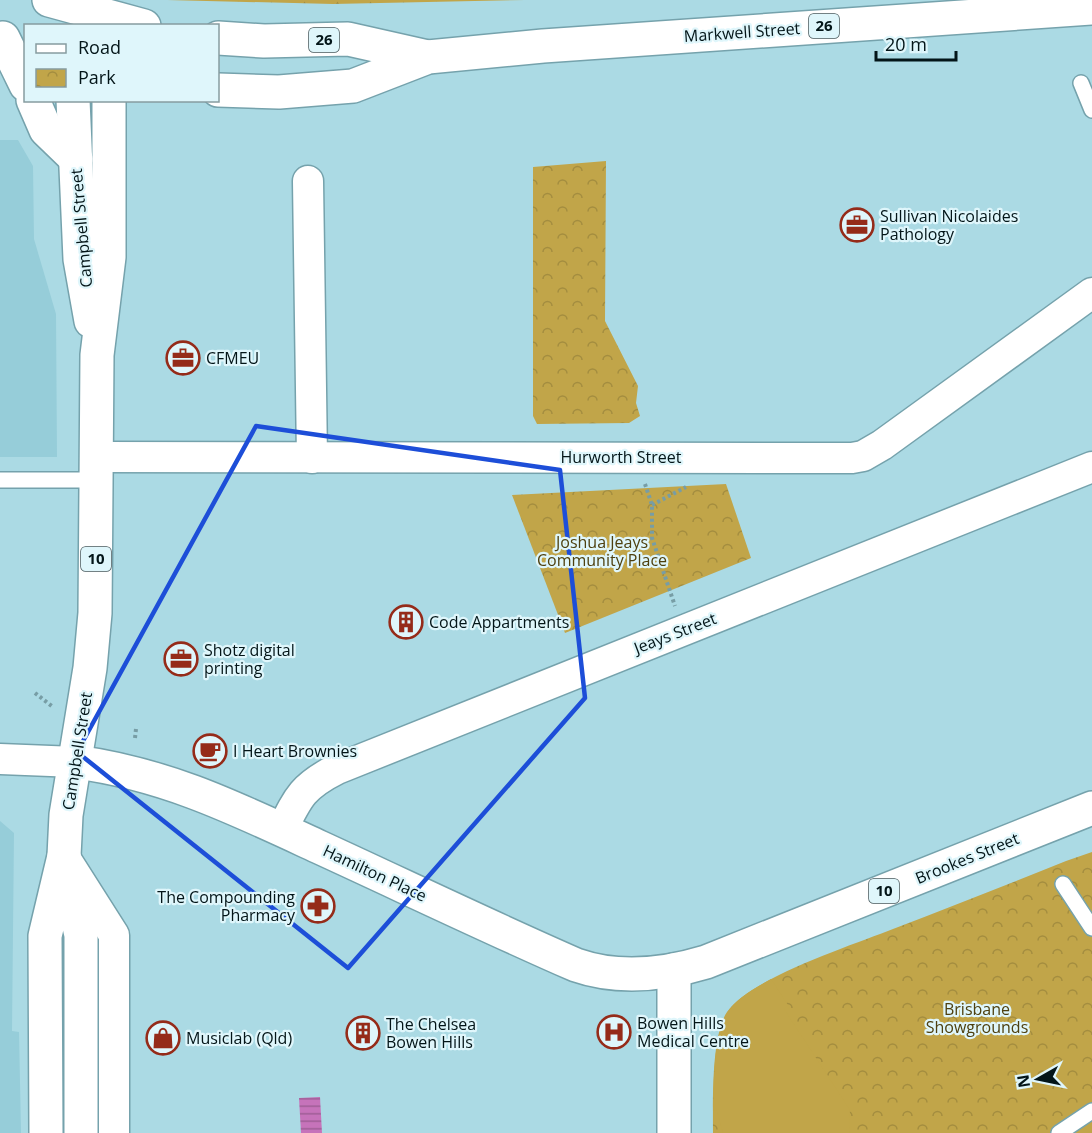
<svg xmlns="http://www.w3.org/2000/svg" width="1092" height="1133" viewBox="0 0 1092 1133" font-family="'Open Sans',sans-serif">
  <style>
    .built { fill: #96cdd9 }
    .forest { fill: url(#forest-firs) }
    .park { fill: url(#park-crowns) }
    .pitch { fill: #c1a549 }
    .water { fill: url(#water-rules) }
    .lines { fill: none; stroke-linecap: round; stroke-linejoin: round }
    .lane-casing { stroke: #75a2ac; stroke-width: 18 }
    .street-casing { stroke: #75a2ac; stroke-width: 33 }
    .secondary-casing { stroke: #75a2ac; stroke-width: 36 }
    .primary-casing { stroke: #75a2ac; stroke-width: 36 }
    .highway-casing { stroke: #75a2ac; stroke-width: 36 }
    .path { stroke: #779da5; stroke-width: 4; stroke-dasharray: 3 3; stroke-linecap: butt }
    .lane { stroke: #fff; stroke-width: 15 }
    .street { stroke: #fff; stroke-width: 30 }
    .secondary { stroke: #fff; stroke-width: 33 }
    .primary { stroke: #fff; stroke-width: 33 }
    .highway { stroke: #fff; stroke-width: 33 }
    .marked { fill: none; stroke: #1d4ed8; stroke-width: 4.5; stroke-linejoin: round }
    .labels { text-anchor: middle; stroke-width: 4.5; stroke-linejoin: round; paint-order: stroke }
    .shield { fill: #dff6fb; stroke: #45585c; stroke-width: 1.5 }
    .shield-label { font-size: 15px; font-weight: bold; fill: #031518 }
    .street-label { font-size: 16px; fill: #031518; stroke: #dff6fb }
    .poi-label { font-size: 16px; fill: #031518; stroke: #dff6fb; text-anchor: start }
    .park-label { font-size: 16px; fill: #4e400f; stroke: #dff6fb }
  </style>
  <defs>
    <pattern id="forest-firs" width="22" height="20" patternUnits="userSpaceOnUse" patternTransform="scale(1.5)"><rect width="22" height="20" fill="#c1a549"/><path d="M5 1l3.5 6h-7zM16 11l3.5 6h-7z" fill="#a48d3f"/></pattern>
    <pattern id="park-crowns" width="20" height="18" patternUnits="userSpaceOnUse" patternTransform="scale(1.5)"><rect width="20" height="18" fill="#c1a549"/><path d="M2 6a3 3 0 1 1 6 0M12 15a3 3 0 1 1 6 0" fill="none" stroke="#a48d3f"/></pattern>
    <pattern id="water-rules" width="6" height="5" patternUnits="userSpaceOnUse" patternTransform="scale(1.5)"><rect width="6" height="5" fill="#c673ba"/><path d="M0 2.5h6" fill="none" stroke="#9f5d96"/></pattern>
  </defs>
  <rect width="100%" height="100%" fill="#abdae4"/>
  <g class="built">
    <path d="M0 140H18L33 166 34 239 56 314 57 457H0Z"/>
    <path d="M0 821 14 833 12 1031 19 1032 21 1133H0Z"/>
  </g>
  <path class="forest" d="M167 0H525L333 4Z"/>
  <g class="park">
    <path d="M606 161 605 321 638 386 636 403 640 416 629 423 537 424 533 416V167Z"/>
    <path d="M726 484 751 558 565 633 512 495Z"/>
    <path d="M1092 852V1133H713C713 1103 711 1036 727 1012 750 978 853 945 893 929 951 907 1009 884 1066 861Z"/>
  </g>
  <path class="pitch" d="M771 979 788 1005 784 1009 850 1110 849 1133H723L717 1111 713 1110C714 1085 713 1035 727 1013 736 998 756 988 771 979Z"/>
  <path class="water" d="M320 1097 322 1133H301L299 1098Z"/>
  <g class="lines">
    <g class="lane-casing">
      <g id="lane">
        <path d="M1081 83 1092 110"/>
        <path d="M0 480H97"/>
        <path d="M1063 884 1092 928"/>
        <path d="M1059 1133 1092 1111"/>
      </g>
    </g>
    <g class="street-casing">
      <g id="street">
        <path d="M308 181 312 458"/>
        <path d="M97 457 852 458 863 456 882 445 1092 293"/>
        <path d="M0 759 76 762"/>
        <path d="M282 830C298 797 303 786 337 769L1092 467"/>
        <path d="M67 861 114 935V1133"/>
      </g>
    </g>
    <g class="secondary-casing">
      <path id="secondary" d="M674 970V1133"/>
    </g>
    <g class="primary-casing">
      <g id="primary">
        <path d="M73 100 80 259 91 321"/>
        <path d="M76 762C166 774 237 809 319 847 404 886 489 927 576 965 619 980 663 975 706 962L1092 808"/>
        <path d="M64 856 66 815 90 668 95 613 97 355 109 257V100"/>
      </g>
    </g>
    <g class="highway-casing">
      <g id="highway">
        <path d="M49 0 144 26"/>
        <path d="M3 38 26 85"/>
        <path d="M218 38 264 41 348 39 428 57"/>
        <path d="M218 90 279 92 353 86 428 57 543 46 1092 8"/>
        <path d="M33 100 46 130 76 159"/>
        <path d="M65 864 81 935V1133"/>
        <path d="M46 1133 45 936 64 856"/>
      </g>
    </g>
    <g class="path">
      <path d="M645 484 652 505V538L675 606"/>
      <path d="M652 505 686 487"/>
      <path d="M35 693 53 707"/>
      <path d="M135 738 136 729"/>
    </g>
    <use href="#lane" class="lane"/>
    <use href="#street" class="street"/>
    <use href="#secondary" class="secondary"/>
    <use href="#primary" class="primary"/>
    <use href="#highway" class="highway"/>
  </g>
  <path class="marked" d="M256 426 560 470 585 698 348 968 77 752Z"/>
  <defs>
    <g id="office-ring" transform="scale(1.725)"><circle r="9.5" fill="#dff6fb" stroke="#952b19" stroke-width="1.5"/><path d="M-6-3h4V-5.5h4V-3h4V5H-6ZM-1-4.5V-3h2v-1.5ZM-6 0V1H6V0Z" fill="#952b19"/></g>
    <g id="building-ring" transform="scale(1.725)"><circle r="9.5" fill="#dff6fb" stroke="#952b19" stroke-width="1.5"/><path d="M-4-6H4V6H1V3H-1V6H-4ZM-2.5-4.3h1.7v1.8h-1.7ZM.8-4.3h1.7v1.8H.8ZM-2.5-1h1.7V.8h-1.7ZM.8-1h1.7V.8H.8Z" fill="#952b19"/></g>
    <g id="cafe-ring" transform="scale(1.725)"><circle r="9.5" fill="#dff6fb" stroke="#952b19" stroke-width="1.5"/><path d="M-5.5-4.5H6V0H3Q3 3.5 0 3.5H-2.5Q-5.5 3.5-5.5 0ZM3-3.2v2h1.7v-2ZM-6 4.5H4V6H-6Z" fill="#952b19"/></g>
    <g id="pharmacy-ring" transform="scale(1.725)"><circle r="9.5" fill="#dff6fb" stroke="#952b19" stroke-width="1.5"/><path d="M-2-6h4v4h4v4h-4v4h-4v-4h-4v-4h4Z" fill="#952b19"/></g>
    <g id="hospital-ring" transform="scale(1.725)"><circle r="9.5" fill="#dff6fb" stroke="#952b19" stroke-width="1.5"/><path d="M-5-5h3v3.5h4V-5h3V5h-3V1.5h-4V5h-3Z" fill="#952b19"/></g>
    <g id="shop-ring" transform="scale(1.725)"><circle r="9.5" fill="#dff6fb" stroke="#952b19" stroke-width="1.5"/><path d="M-5-2.5h2.3a2.7 3.5 0 0 1 5.4 0H5L5.5 6h-11ZM-1.5-2.5h3a1.5 2.3 0 0 0-3 0Z" fill="#952b19"/></g>
  </defs>
  <g fill-rule="evenodd">
    <use href="#office-ring" x="857" y="225"/>
    <use href="#office-ring" x="183" y="358"/>
    <use href="#building-ring" x="406" y="622"/>
    <use href="#office-ring" x="181" y="659"/>
    <use href="#cafe-ring" x="210" y="751"/>
    <use href="#pharmacy-ring" x="318" y="906"/>
    <use href="#hospital-ring" x="614" y="1032"/>
    <use href="#building-ring" x="363" y="1033"/>
    <use href="#shop-ring" x="163" y="1038"/>
  </g>
  <g class="labels">
    <g class="shield">
      <rect x="809" y="14" width="30" height="24" rx="4.5"/>
      <rect x="309" y="28" width="30" height="24" rx="4.5"/>
      <rect x="81" y="547" width="30" height="24" rx="4.5"/>
      <rect x="869" y="879" width="30" height="24" rx="4.5"/>
    </g>
    <g class="shield-label">
      <text x="824" y="31">26</text>
      <text x="324" y="45">26</text>
      <text x="96" y="564">10</text>
      <text x="884" y="896">10</text>
    </g>
    <g class="street-label">
      <text transform="translate(742 32) rotate(-4)" y="6">Markwell Street</text>
      <text transform="translate(81 228) rotate(-95)" y="6">Campbell Street</text>
      <text x="621" y="463">Hurworth Street</text>
      <text transform="translate(675 633) rotate(-21)" y="6">Jeays Street</text>
      <text transform="translate(77 751) rotate(-81)" y="6">Campbell Street</text>
      <text transform="translate(967 858) rotate(-22)" y="6">Brookes Street</text>
      <text transform="translate(375 873) rotate(25)" y="6">Hamilton Place</text>
    </g>
    <g class="poi-label">
      <text x="880" y="222">Sullivan Nicolaides<tspan x="880" dy="18">Pathology</tspan></text>
      <text x="206" y="364">CFMEU</text>
      <text x="429" y="628">Code Appartments</text>
      <text x="204" y="656">Shotz digital<tspan x="204" dy="18">printing</tspan></text>
      <text x="233" y="757">I Heart Brownies</text>
      <text x="295" y="903" text-anchor="end">The Compounding<tspan x="295" dy="18">Pharmacy</tspan></text>
      <text x="637" y="1029">Bowen Hills<tspan x="637" dy="18">Medical Centre</tspan></text>
      <text x="386" y="1030">The Chelsea<tspan x="386" dy="18">Bowen Hills</tspan></text>
      <text x="186" y="1044">Musiclab (Qld)</text>
    </g>
    <g class="park-label">
      <text x="602" y="548">Joshua Jeays<tspan x="602" dy="18">Community Place</tspan></text>
      <text x="977" y="1015">Brisbane<tspan x="977" dy="18">Showgrounds</tspan></text>
    </g>
  </g>
  <rect x="24" y="24" width="195" height="78" fill="#dff6fb" stroke="#879ca0" stroke-width="1.5"/>
  <rect x="36" y="44" width="30" height="9" fill="#ffffff" stroke="#879ca0" stroke-width="1.5"/>
  <text x="78" y="54" font-size="18" fill="#031518">Road</text>
  <rect x="36" y="69" width="30" height="18" fill="url(#park-crowns)" stroke="#879ca0" stroke-width="1.5"/>
  <text x="78" y="84" font-size="18" fill="#031518">Park</text>
  <g transform="translate(1038 1079) rotate(261)" stroke="#dff6fb" stroke-width="4.5" paint-order="stroke">
  <path d="M0-4.5L10 22L0 15L-10 22Z" fill="#031518"/>
  <text y="-9" font-size="16" font-weight="bold" text-anchor="middle" fill="#031518">N</text>
  </g>
  <path d="M876 51v9h80v-9" fill="none" stroke="#031518" stroke-width="3"/>
  <text x="885" y="51" font-size="18" fill="#031518" stroke="#dff6fb" stroke-width="4.5" paint-order="stroke">20 m</text>
</svg>
